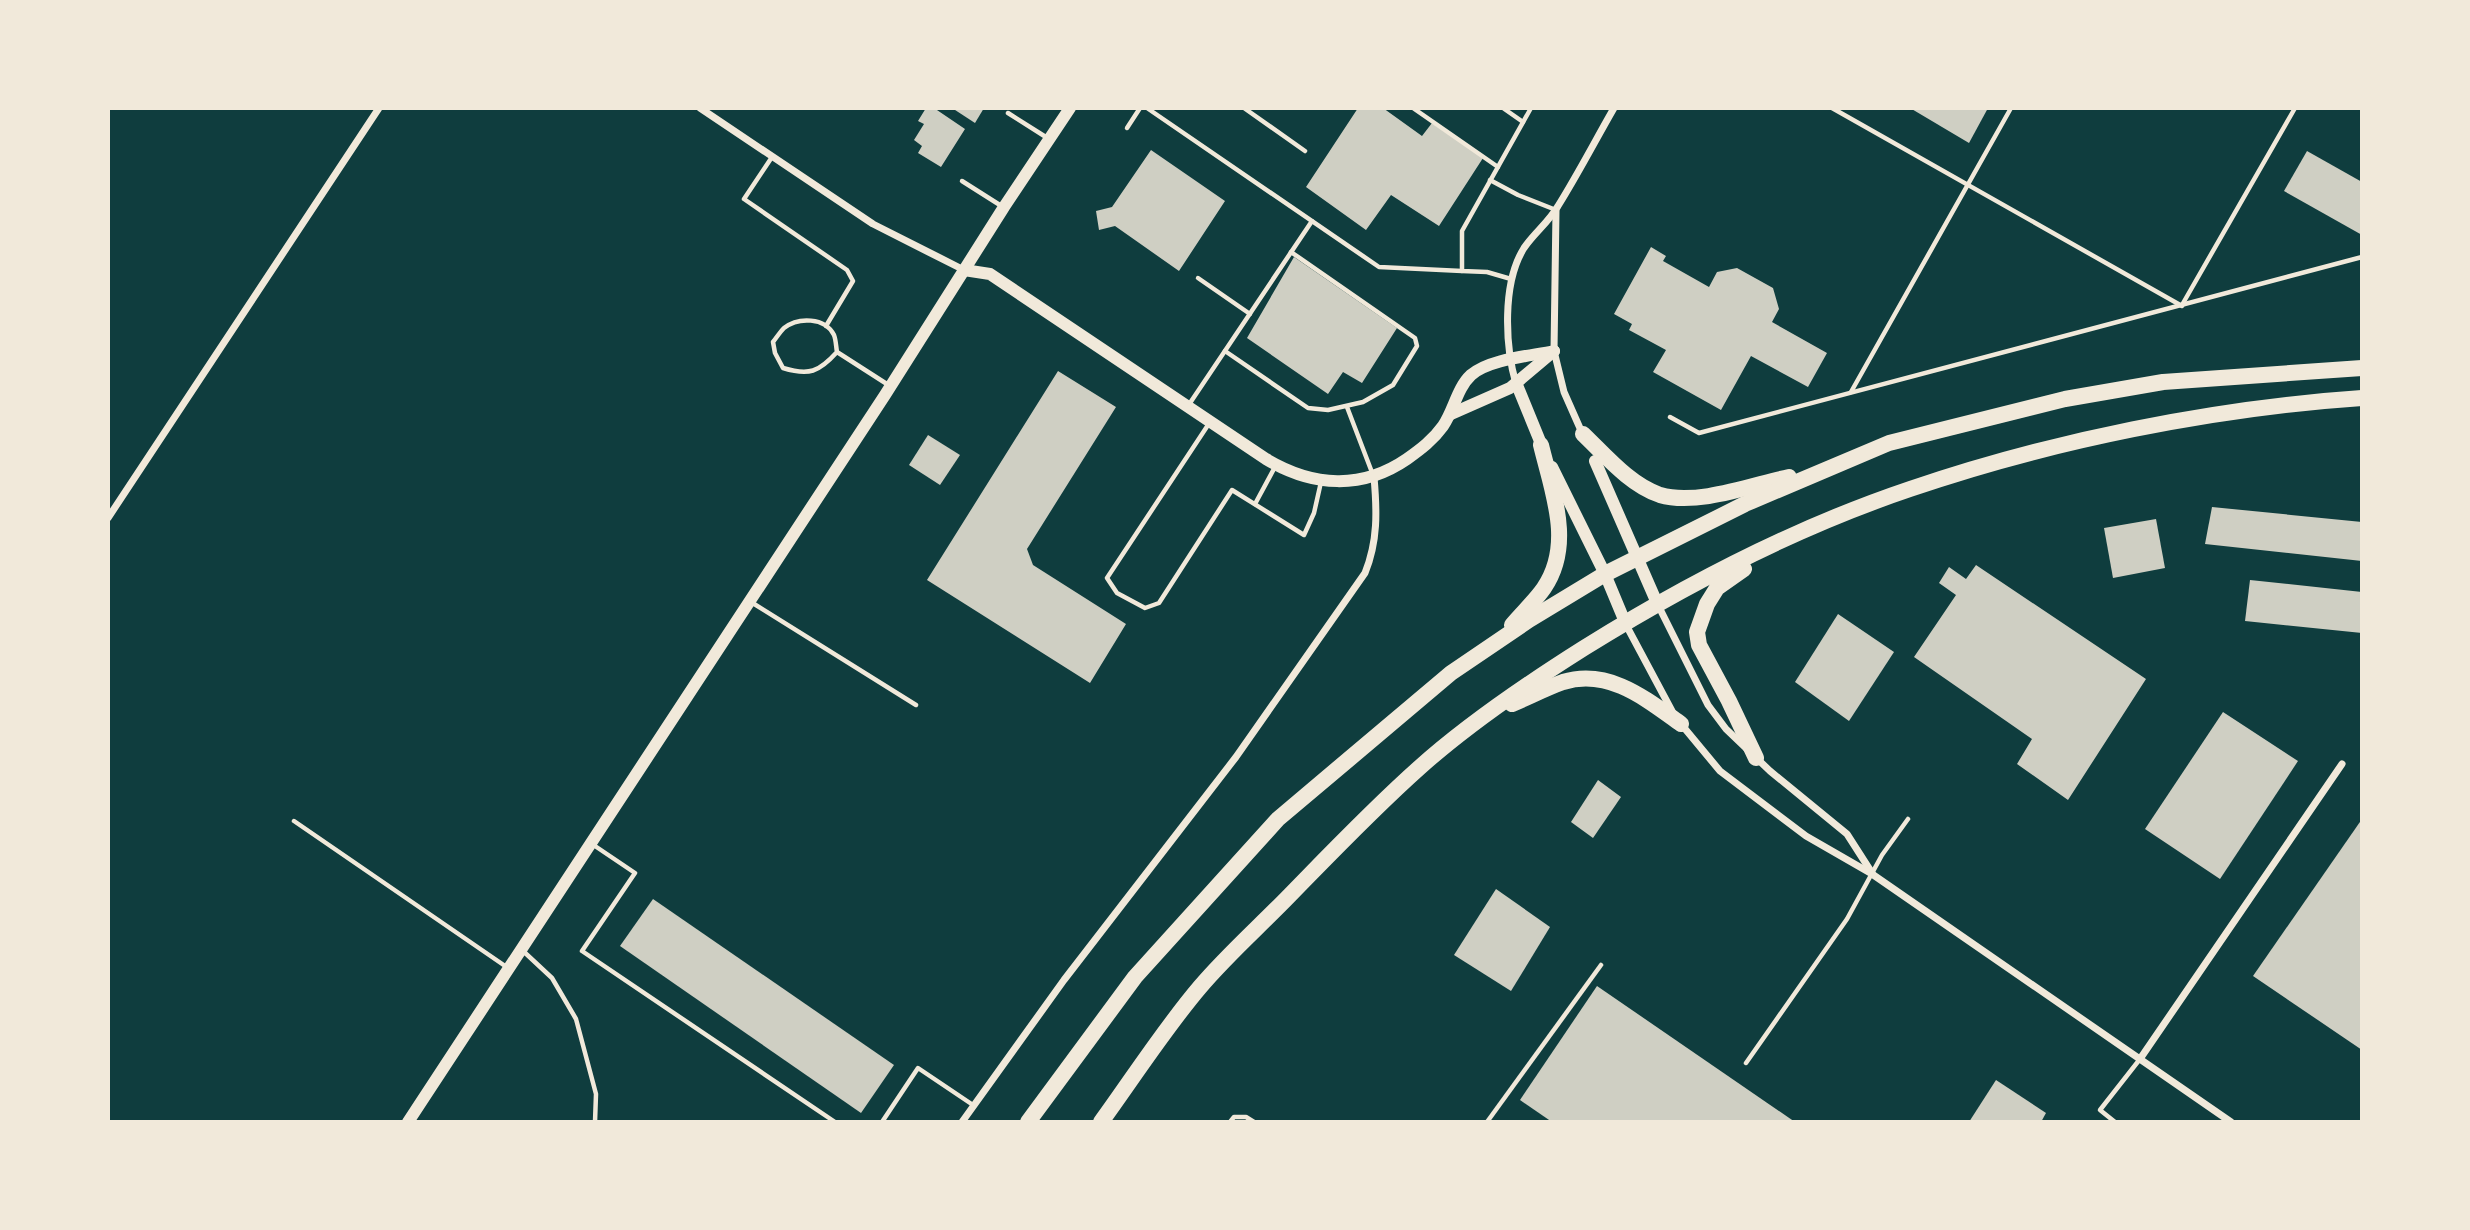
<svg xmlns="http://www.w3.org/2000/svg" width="2470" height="1230" viewBox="0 0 2470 1230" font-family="'Open Sans',sans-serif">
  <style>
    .building { fill: #cfcfc3 }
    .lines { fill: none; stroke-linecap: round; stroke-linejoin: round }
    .service { stroke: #f1e9da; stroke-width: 4.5 }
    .minor { stroke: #f1e9da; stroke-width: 7 }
    .tertiary { stroke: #f1e9da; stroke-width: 12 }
    .primary { stroke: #f1e9da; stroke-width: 16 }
  </style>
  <rect width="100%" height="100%" fill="#0f3d3e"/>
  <g class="building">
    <path d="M926 108H934L965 129 941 167 918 153 922 146 914 140 924 124 918 121Z"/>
    <path d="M952 108H984L975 123Z"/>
    <path d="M1358 108H1383L1422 136 1432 123 1483 158 1439 226 1391 195 1366 230 1306 187Z"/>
    <path d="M1910 108H1988L1969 143Z"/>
    <path d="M1151 150 1225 201 1179 271 1115 226 1099 230 1096 211 1112 207Z"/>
    <path d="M2307 151 2362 182V235L2284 191Z"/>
    <path d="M1651 247 1666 256 1663 261 1709 287 1717 272 1737 268 1773 288 1779 309 1772 322 1827 353 1808 387 1751 356 1721 410 1653 372 1666 350 1629 330 1632 324 1614 314Z"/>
    <path d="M1294 257 1397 328 1362 383 1343 372 1328 394 1247 338Z"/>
    <path d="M1058 371 1116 407 1027 549 1033 565 1126 624 1090 683 927 580Z"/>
    <path d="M928 435 960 455 940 485 909 465Z"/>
    <path d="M2212 507 2362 522V561L2205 544Z"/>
    <path d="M2156 519 2165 568 2113 578 2104 528Z"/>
    <path d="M1976 565 2146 679 2068 800 2017 764 2032 739 1914 657 1956 595 1939 583 1949 567 1966 579Z"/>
    <path d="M2250 580 2362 592V633L2245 621Z"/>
    <path d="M1838 614 1894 652 1849 721 1795 682Z"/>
    <path d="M2223 712 2298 761 2220 879 2145 829Z"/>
    <path d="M1598 780 1621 797 1593 838 1571 822Z"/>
    <path d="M2362 819V1050L2253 976Z"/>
    <path d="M1496 889 1550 927 1511 991 1454 955Z"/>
    <path d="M653 899 894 1065 861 1113 620 946Z"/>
    <path d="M1597 986 1795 1122H1552L1520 1100Z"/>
    <path d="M1996 1080 2046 1113 2041 1122H1969Z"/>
  </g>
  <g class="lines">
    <g class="service">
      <path d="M1147 108 1379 267 1462 271"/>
      <path d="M1244 108 1305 151"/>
      <path d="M1413 108 1498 167"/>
      <path d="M1503 108 1523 122"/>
      <path d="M1832 108 2182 306"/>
      <path d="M1008 113 1049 139"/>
      <path d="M1127 128 1140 108"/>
      <path d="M772 157 744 199 847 270 853 281 826 326"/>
      <path d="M1490 180 1518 195 1556 210"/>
      <path d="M962 181 1003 207"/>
      <path d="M1198 278 1250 314"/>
      <path d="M1511 279 1487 272 1462 271V231L1531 108"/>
      <path d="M2182 305 2295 108"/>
      <path d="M1225 351 1308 408 1328 410 1363 402 1393 385 1417 346 1415 338 1291 252"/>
      <path d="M837 352C819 372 809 376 783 368L775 353 773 342C777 337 780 332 784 328 798 317 825 317 834 335 836 340 836 347 837 352L890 386"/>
      <path d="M1851 392 2011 108"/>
      <path d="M1188 406 1312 221"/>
      <path d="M1347 407 1373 475"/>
      <path d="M1670 417 1699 433 2362 257"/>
      <path d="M1210 422 1107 578 1117 593 1145 608 1159 603 1232 490 1304 535 1314 513 1321 482"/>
      <path d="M1255 504 1276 465"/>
      <path d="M751 602 916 705"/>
      <path d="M294 821 508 968"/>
      <path d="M592 844 635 873 582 951 835 1122"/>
      <path d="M522 950 552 978 576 1019 596 1094 595 1122"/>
      <path d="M1746 1063 1847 919 1882 855 1908 819"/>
      <path d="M882 1122 918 1068 973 1105"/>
      <path d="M1230 1122 1234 1117H1246L1254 1122"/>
      <path d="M1487 1122 1601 965"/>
      <path d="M2115 1122 2100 1110 2140 1059"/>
    </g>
    <g class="minor">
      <path d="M700 108 873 224 964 270"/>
      <path d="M1556 211 1554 351 1564 392 1583 435"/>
      <path d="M1516 384C1505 346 1502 283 1524 248 1534 233 1549 222 1558 206 1578 174 1595 141 1614 108"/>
      <path d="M108 518 379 108"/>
      <path d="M1658 605 1708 705 1726 729 1770 771 1847 834 1872 873"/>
      <path d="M1625 623 1672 711"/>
      <path d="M1681 724 1720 771 1806 836 1872 874 2231 1122"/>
      <path d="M2140 1059 2342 764"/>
      <path d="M962 1122 1064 980 1236 757 1365 573C1378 541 1377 511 1374 477"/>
    </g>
    <g class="tertiary">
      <path d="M964 270 990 274 1266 459C1313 487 1362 490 1407 459 1421 449 1433 440 1443 426 1454 410 1457 388 1471 375 1489 359 1531 356 1554 351"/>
      <path d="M1517 385 1544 451"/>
      <path d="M1451 414 1510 388 1554 351"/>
      <path d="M1595 461 1657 603"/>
      <path d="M1552 467 1605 574 1625 622"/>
      <path d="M408 1122 885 395 1004 207 1070 108"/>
    </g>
    <g class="primary">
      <path d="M1583 434C1605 455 1630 485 1660 495 1697 506 1752 485 1789 477"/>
      <path d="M1744 569 1717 588 1707 604 1697 632 1699 645 1729 701 1756 758"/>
      <path d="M1512 625C1522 613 1535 601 1544 588 1574 544 1552 491 1541 445"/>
      <path d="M1512 704C1529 697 1546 688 1563 682 1609 668 1646 699 1681 724"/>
      <path d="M1028 1122 1135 977 1278 819 1451 673 1529 620 1605 574 1745 504 1889 443 2065 399 2163 382 2362 368"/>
      <path d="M1101 1122C1133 1078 1165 1028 1200 987 1227 955 1260 926 1290 895 1332 852 1374 808 1419 768 1469 723 1527 684 1584 648 1685 585 1797 527 1910 489 2050 441 2214 408 2362 398"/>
    </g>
  </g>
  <rect width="2470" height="1230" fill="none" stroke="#f1e9da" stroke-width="220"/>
</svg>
